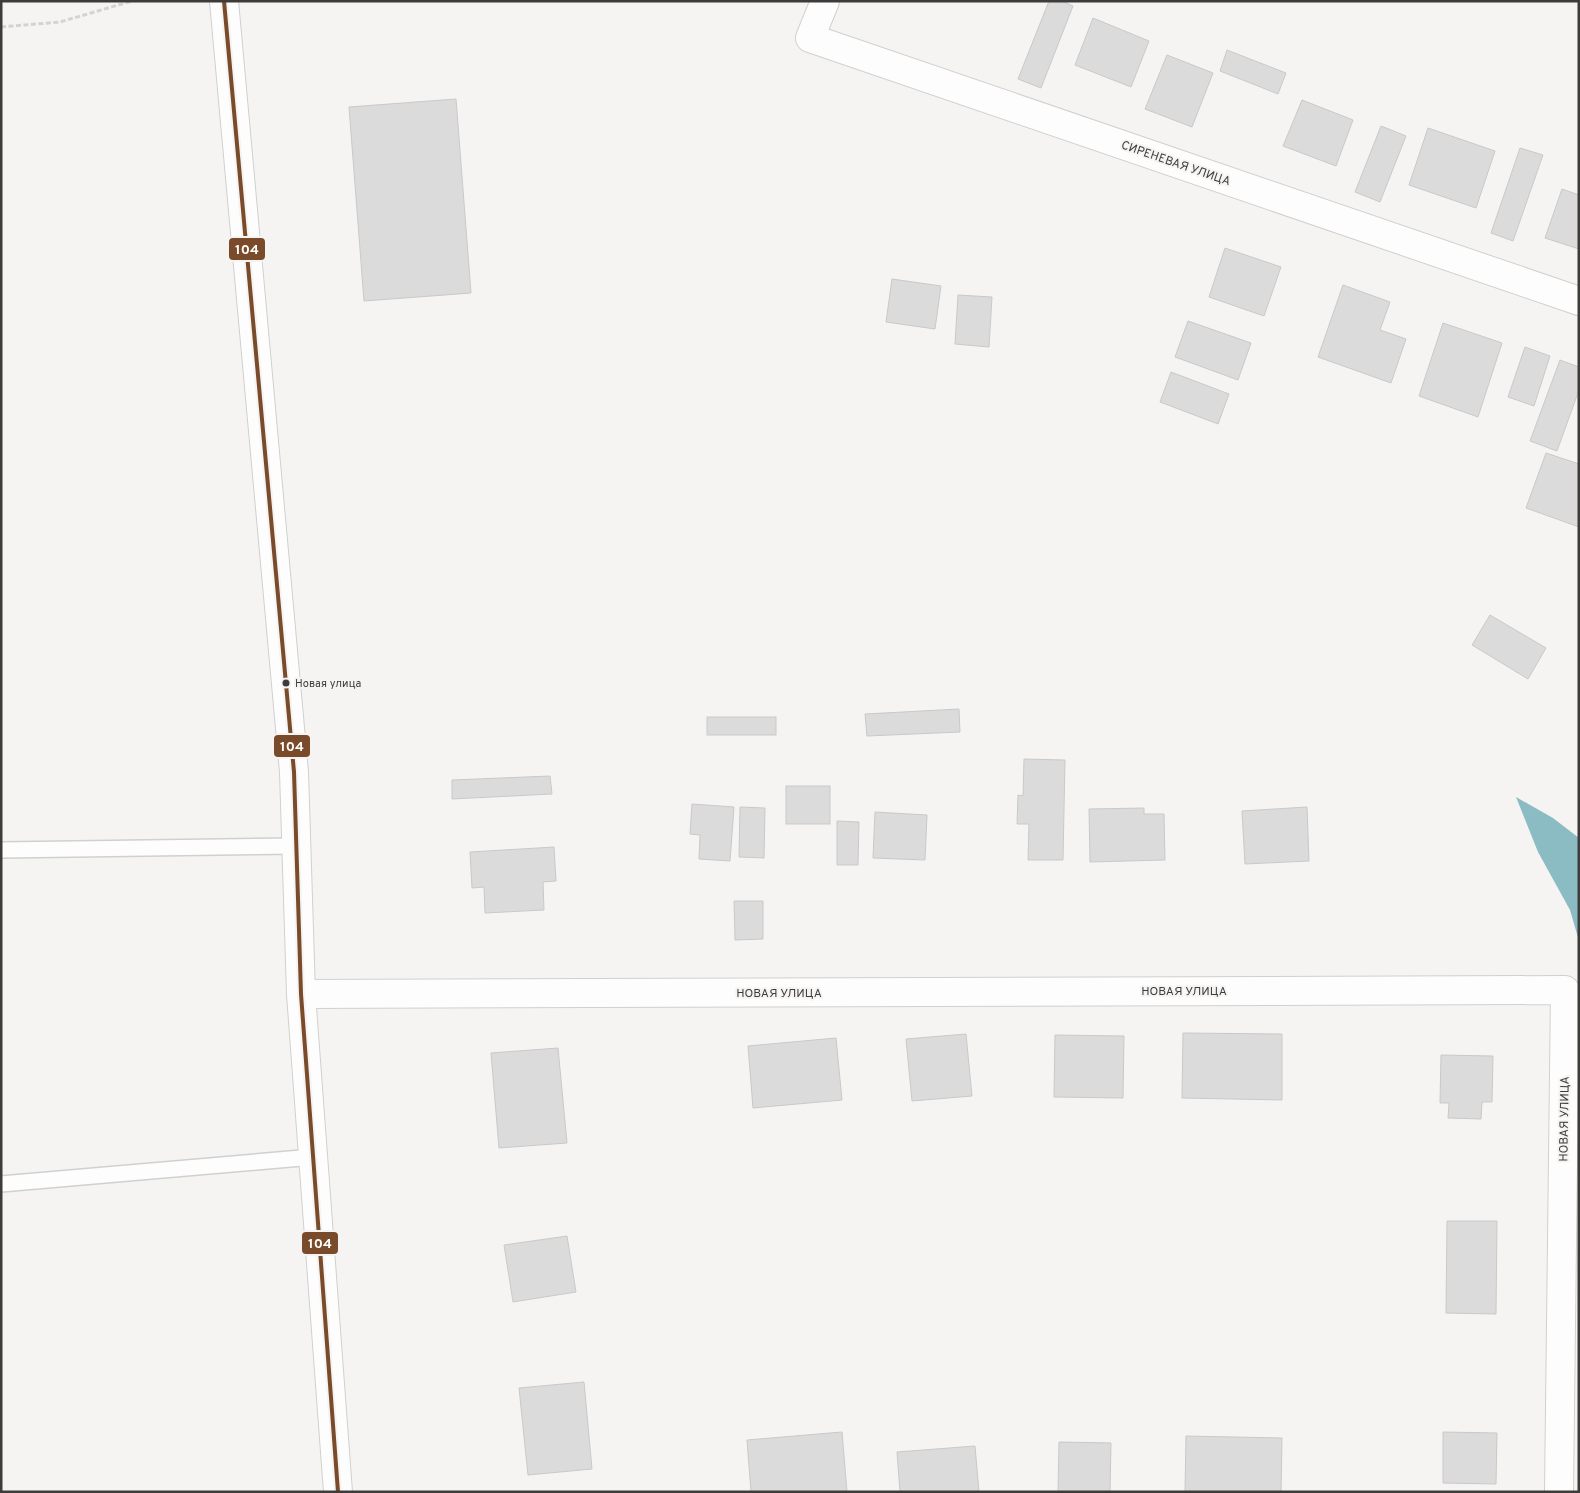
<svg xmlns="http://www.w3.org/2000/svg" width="1580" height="1493" viewBox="0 0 1580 1493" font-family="Overpass,sans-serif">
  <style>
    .water { fill: #8cbcc3 }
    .building { fill: #dbdbdb; stroke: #cac9c9 }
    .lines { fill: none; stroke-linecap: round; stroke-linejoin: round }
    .lane-casing { stroke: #d0d0cf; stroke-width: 18 }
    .street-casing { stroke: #d0d0cf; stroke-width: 30 }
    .path { stroke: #d4d3d3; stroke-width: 3; stroke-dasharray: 5 2.5; stroke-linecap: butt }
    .lane { stroke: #fefdfd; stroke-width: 15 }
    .street { stroke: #fefdfd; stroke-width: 28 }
    .bus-1-casing { stroke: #f6f4f2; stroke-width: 8 }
    .bus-1 { stroke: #7a4b2a; stroke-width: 4 }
    .bus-dot { fill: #3d3c3b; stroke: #f6f4f2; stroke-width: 2 }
    .labels { text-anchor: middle; stroke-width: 4; stroke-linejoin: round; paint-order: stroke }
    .bus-label { font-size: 11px; fill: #3d3c3b; stroke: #f6f4f2; text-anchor: start }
    .street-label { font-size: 12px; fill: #3d3c3b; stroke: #f6f4f2 }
    .line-badge { stroke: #f6f4f2; stroke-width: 2 }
    .badge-label { font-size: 14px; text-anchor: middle; font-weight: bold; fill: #fff }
  </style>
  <rect width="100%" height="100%" fill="#f5f4f3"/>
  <path class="water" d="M1516 797 1553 818 1579 838V941L1570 910 1538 852Z"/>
  <g class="building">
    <path d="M1049 1H1062L1073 6 1041 88 1018 79Z"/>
    <path d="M1093 18 1149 41 1131 87 1075 65Z"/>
    <path d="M1227 50 1286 73 1278 94 1220 71Z"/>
    <path d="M1167 55 1213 73 1192 127 1145 109Z"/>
    <path d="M456 99 471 293 364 301 349 107Z"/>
    <path d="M1302 100 1353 120 1336 166 1283 146Z"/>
    <path d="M1381 126 1406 136 1380 202 1355 192Z"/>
    <path d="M1428 128 1495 151 1476 208 1409 185Z"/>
    <path d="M1520 148 1543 155 1513 241 1491 233Z"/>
    <path d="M1562 189 1579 195V249L1545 238Z"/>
    <path d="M1225 248 1281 267 1264 316 1209 297Z"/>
    <path d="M892 279 941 286 935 329 886 322Z"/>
    <path d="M1343 285 1390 302 1380 330 1406 339 1391 383 1318 357Z"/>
    <path d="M958 295 992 297 989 347 955 344Z"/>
    <path d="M1188 321 1251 343 1238 380 1175 357Z"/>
    <path d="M1443 323 1502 343 1478 417 1419 396Z"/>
    <path d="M1525 347 1550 356 1534 406 1508 397Z"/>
    <path d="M1560 360 1579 367V390L1557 451 1530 441Z"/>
    <path d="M1171 372 1229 394 1218 424 1160 402Z"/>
    <path d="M1546 453 1579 464V527L1526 508Z"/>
    <path d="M1490 615 1546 648 1528 679 1472 645Z"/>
    <path d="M959 709 960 732 867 736 865 714Z"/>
    <rect x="707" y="717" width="69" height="18"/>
    <path d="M1024 759 1065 760 1063 860H1028L1029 824H1017L1018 795 1023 796Z"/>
    <path d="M550 776 552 794 452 799V780Z"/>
    <rect x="786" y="786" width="44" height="38"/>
    <path d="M692 804 734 807 730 861 699 859 700 835 690 834Z"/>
    <path d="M740 807 765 808 764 858 739 857Z"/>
    <path d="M1307 807 1309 861 1245 864 1242 811Z"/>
    <path d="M1144 808V814H1164L1165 860 1090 862 1089 809Z"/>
    <path d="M875 812 927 815 925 860 873 858Z"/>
    <path d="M837 821 859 822 858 865H837Z"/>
    <path d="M554 847 556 881 543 882 544 910 485 913 484 887 472 888 470 852Z"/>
    <path d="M734 901H763V939L735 940Z"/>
    <path d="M1183 1033 1282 1034V1100L1182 1098Z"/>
    <path d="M966 1034 972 1096 912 1101 906 1039Z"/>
    <path d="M1055 1035 1124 1036 1123 1098 1054 1097Z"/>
    <path d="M836 1038 842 1100 753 1108 748 1046Z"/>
    <path d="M558 1048 567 1143 499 1148 491 1053Z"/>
    <path d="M1441 1055 1493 1056 1492 1102H1482L1481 1119 1448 1118 1449 1103H1440Z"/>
    <path d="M1447 1221H1497L1496 1314 1446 1313Z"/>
    <path d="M567 1236 576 1292 513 1302 504 1245Z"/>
    <path d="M584 1382 592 1469 528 1475 519 1388Z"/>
    <path d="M842 1432 847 1492H751L747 1440Z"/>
    <path d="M1443 1432 1497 1433 1496 1484 1443 1483Z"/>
    <path d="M1186 1436 1282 1438 1281 1492H1185Z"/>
    <path d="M1059 1442 1111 1443 1110 1492H1058Z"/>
    <path d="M975 1446 979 1492H900L897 1452Z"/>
  </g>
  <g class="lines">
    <g class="lane-casing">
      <g id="lane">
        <path d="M1 850 297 846"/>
        <path d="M1 1184 313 1157"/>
      </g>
    </g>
    <g class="street-casing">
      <g id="street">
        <path d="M224 1 294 772 301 994 338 1492"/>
        <path d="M825 1 810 38 1579 301"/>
        <path d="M301 994 1565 990 1559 1492"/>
      </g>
    </g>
    <path class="path" d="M1 27 60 22 132 1"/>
    <use href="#lane" class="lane"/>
    <use href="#street" class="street"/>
    <g class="bus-1-casing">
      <path id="bus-1" d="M224 1 294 772 301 994 338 1492"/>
    </g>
    <use href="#bus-1" class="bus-1"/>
  </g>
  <circle class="bus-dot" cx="286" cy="683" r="4.5"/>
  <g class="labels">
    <g class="bus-label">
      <text x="295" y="687">Новая улица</text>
    </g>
    <g class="street-label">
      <text transform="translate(1176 163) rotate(19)" y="4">СИРЕНЕВАЯ УЛИЦА</text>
      <text x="1184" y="995">НОВАЯ УЛИЦА</text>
      <text x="779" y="997">НОВАЯ УЛИЦА</text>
      <text transform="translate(1564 1119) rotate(-89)" y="4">НОВАЯ УЛИЦА</text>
    </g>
  </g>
  <g class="line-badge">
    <rect x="228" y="237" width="38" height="24" rx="5" fill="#7a4b2a"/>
    <rect x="273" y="734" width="38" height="24" rx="5" fill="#7a4b2a"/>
    <rect x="301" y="1231" width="38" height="24" rx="5" fill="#7a4b2a"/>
  </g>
  <g class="badge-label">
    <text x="247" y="254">104</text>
    <text x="292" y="751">104</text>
    <text x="320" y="1248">104</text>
  </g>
  <rect width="1580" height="1493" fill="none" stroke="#3d3c3b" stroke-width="5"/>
</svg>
